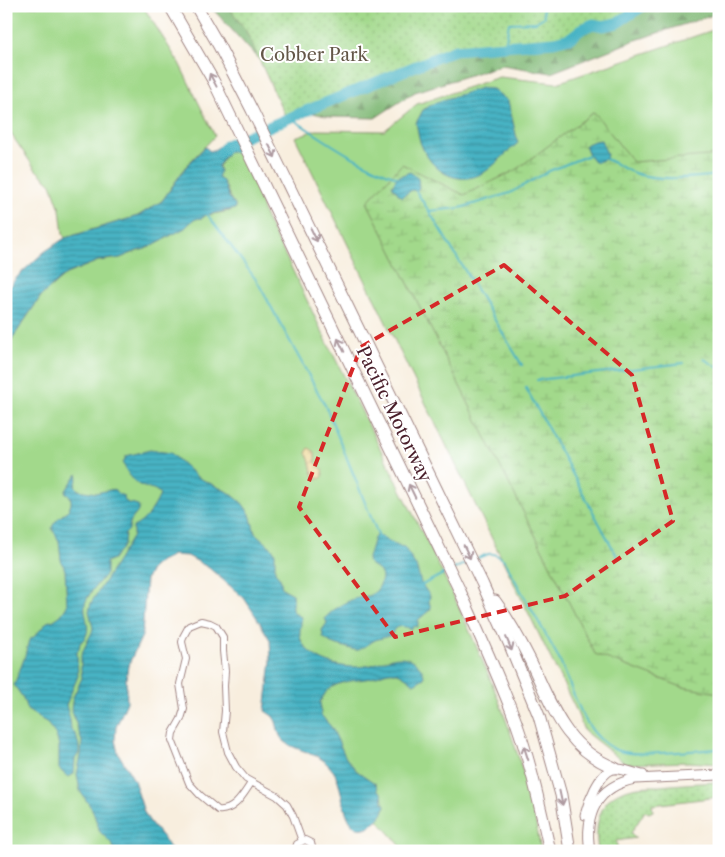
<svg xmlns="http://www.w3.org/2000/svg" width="725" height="857" viewBox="0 0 725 857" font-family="'Libre Caslon Text',serif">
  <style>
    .grass { fill: #a2d98b; stroke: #767c5b }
    .forest { fill: url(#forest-firs); stroke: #666c51 }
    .wetland { fill: url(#wetland-marsh); stroke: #767c5b }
    .sand { fill: url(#sand-dots); stroke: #9c7c64 }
    .park { fill: url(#park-dots); stroke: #767c5b }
    .water { fill: url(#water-rules); stroke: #486978 }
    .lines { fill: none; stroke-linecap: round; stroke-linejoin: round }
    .stream { stroke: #47b3c4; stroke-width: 2 }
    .river { stroke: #47b3c4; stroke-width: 11 }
    .street-casing { stroke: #a18684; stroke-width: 8 }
    .secondary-casing { stroke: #a18684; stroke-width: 11 }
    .highway-casing { stroke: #a18684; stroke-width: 13 }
    .street { stroke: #fff; stroke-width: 6 }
    .secondary { stroke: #fff; stroke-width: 9 }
    .highway { stroke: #fff; stroke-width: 11 }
    .oneway { stroke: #ae9aa0 }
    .marked { fill: none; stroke: #d62828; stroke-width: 4; stroke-dasharray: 10 6; stroke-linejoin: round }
    .labels { text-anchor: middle; stroke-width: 4; stroke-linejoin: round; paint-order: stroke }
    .park-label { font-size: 18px; fill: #645748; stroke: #fff }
    .street-label { font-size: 18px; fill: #4a1f2b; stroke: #fff }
  </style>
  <defs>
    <pattern id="forest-firs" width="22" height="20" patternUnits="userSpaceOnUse" patternTransform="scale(1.25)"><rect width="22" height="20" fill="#81b977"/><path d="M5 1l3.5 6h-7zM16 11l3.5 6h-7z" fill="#6c9662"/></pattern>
    <pattern id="wetland-marsh" width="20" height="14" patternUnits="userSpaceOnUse" patternTransform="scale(1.25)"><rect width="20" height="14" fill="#a2d98b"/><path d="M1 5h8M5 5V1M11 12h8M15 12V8" fill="none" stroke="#8dba78"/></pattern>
    <pattern id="sand-dots" width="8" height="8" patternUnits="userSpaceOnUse" patternTransform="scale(1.25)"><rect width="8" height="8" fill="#eeda9e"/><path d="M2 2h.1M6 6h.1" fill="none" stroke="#cebb88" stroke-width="1.8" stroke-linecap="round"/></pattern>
    <pattern id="park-dots" width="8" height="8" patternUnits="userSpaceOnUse" patternTransform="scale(1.25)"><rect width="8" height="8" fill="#a2d98b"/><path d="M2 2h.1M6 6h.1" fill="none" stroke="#8dba78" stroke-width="1.8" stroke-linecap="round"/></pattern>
    <pattern id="water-rules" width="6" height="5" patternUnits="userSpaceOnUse" patternTransform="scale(1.25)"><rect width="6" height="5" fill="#47b3c4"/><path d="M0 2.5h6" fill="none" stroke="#3d919f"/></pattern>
  </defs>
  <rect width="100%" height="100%" fill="#fff"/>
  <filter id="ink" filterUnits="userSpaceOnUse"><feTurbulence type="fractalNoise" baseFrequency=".02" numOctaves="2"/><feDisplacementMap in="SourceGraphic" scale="10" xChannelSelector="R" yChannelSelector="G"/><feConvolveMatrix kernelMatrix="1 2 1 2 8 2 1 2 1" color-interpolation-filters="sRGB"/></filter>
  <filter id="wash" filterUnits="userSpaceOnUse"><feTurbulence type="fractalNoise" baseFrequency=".0096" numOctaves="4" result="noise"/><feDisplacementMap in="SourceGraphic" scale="20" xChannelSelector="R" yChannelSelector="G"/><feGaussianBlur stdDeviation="1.12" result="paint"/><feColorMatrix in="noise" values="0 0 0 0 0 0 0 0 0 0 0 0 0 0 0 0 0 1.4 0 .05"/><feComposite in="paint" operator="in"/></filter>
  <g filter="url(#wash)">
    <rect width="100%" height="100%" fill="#f8eede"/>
    <g class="grass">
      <path d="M6 6H143L179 63 215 136 188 164 162 201 138 216 65 238 63 234 60 209 51 184 36 170 6 127Z"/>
      <path d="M719 28V764L688 762 626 764 584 731 577 712 295 137 316 130 384 131 417 104 499 77 557 83Z"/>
      <path d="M229 151 240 154 261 199C261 215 274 233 281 247 298 280 313 314 329 346 366 421 404 495 441 570 484 659 525 752 541 851H405L374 815 231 549 154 547 99 763 143 851H6V348L41 296 66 274 98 261 120 258 137 251 145 249 187 226C190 220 196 218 202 218L206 215 230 211 234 204C227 196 228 183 218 178 219 164 219 162 229 151Z"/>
    </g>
    <path class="forest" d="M210 6H261L269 21 606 6H719V15H713L633 41 551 73 502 65 415 92 375 118 330 117 287 107 283 86Z"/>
    <path class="wetland" d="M594 112 633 162 719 155V693L682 687 595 654 367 202 402 164 464 195 514 171Z"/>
    <path class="sand" d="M309 448 315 452V462L322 469 323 475 322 478 316 479C309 469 312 462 306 453Z"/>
    <g class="park">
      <path d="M228 6H423L426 9 434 6H643L617 23 603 26 593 24 582 29 570 38 554 42 455 50 287 120 246 31Z"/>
      <path d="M719 782V797L652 805 653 811 649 813 645 811 631 833 636 838 616 841 618 851H598C594 824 599 796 629 789 639 786 650 786 660 786 680 784 699 783 719 782Z"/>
    </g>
    <g class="water">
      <path d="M481 88 493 89 508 101 518 143C508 151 499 161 489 169 464 188 436 176 423 149 419 142 418 131 416 123L423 110 436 102Z"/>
      <path d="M232 139 240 154 229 151 227 153 218 166 220 171 218 178 223 181 230 199 235 205V209L206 215 202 218C194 218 191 222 185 228L145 249 137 251 120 258 98 261 66 274 41 296 6 348V290L19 275 44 252 65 238 138 216 162 201 188 164 205 147 210 151C220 149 221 141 232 139Z"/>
      <path d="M601 140 607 154 606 159 595 163 589 155 585 145 594 141Z"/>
      <path d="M410 172 418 178 419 188 416 191 412 190 401 197 392 186 397 177Z"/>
      <path d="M150 450 171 453 197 477 230 493 242 503 250 514 255 533 272 548 275 553V572L280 578 282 588 293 594C295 607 285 608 301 617 302 625 298 632 301 640 311 662 344 670 366 666 377 665 388 657 400 657 411 657 424 666 424 678L414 684C408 679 402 674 394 672 385 671 379 676 371 678 351 682 330 679 320 702L321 715 332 728 346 758 357 771 376 784 378 790 382 794 383 802 385 805C384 812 382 816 376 821 345 848 344 795 337 778 335 773 332 769 328 765 316 751 298 752 285 742 276 735 279 725 274 718 272 715 268 713 265 711L271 661 270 640 257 618 244 598 209 568 188 556 173 555 156 564 152 568 146 579 142 636 128 666 126 679 127 702 116 727 115 740 118 753 134 780 144 812 150 822 165 840 172 851H115L112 844 100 832 92 809 80 791 77 774 81 755 82 742 71 708 73 697 82 678 81 669V655L92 632 93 628 89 611 91 603 133 536V527C145 522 154 508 159 497L160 494C154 487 149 489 141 486 133 482 126 471 123 463L126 456Z"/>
      <path d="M77 474 78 477 75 485 78 490 96 493 114 489 118 494 124 496 123 499 128 503 135 504 139 507C138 517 129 516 129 530L125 534C124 538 125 543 123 546 121 551 116 553 113 559L106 562V574C101 579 86 597 85 604 83 618 95 631 80 643L79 649 77 652 78 676 66 705 70 719 71 729 76 735 79 746V753L75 759 74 774 68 777 59 769V746L56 735 46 722 27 710 23 698 14 685 24 659 29 640 35 636 47 622 54 620 61 615 67 606 65 570 61 560 59 541 52 528C56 514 76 513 70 496L65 492Z"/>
      <path d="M377 535C386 537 393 546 404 547L416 566 421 583 430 596 429 601 431 609 418 620V624L417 627 414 626 411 629C403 625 393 625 392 635L375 640 359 650H355L331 643 323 637 322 630 327 623 325 618C331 612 339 605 347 602 359 595 373 600 380 585 381 581 383 578 381 574 378 567 371 567 367 561L374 538Z"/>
    </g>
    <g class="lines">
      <g class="stream">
        <path d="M505 46 509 23 536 22 544 17 543 10"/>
        <path d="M291 118C326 141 358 164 397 177"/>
        <path d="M606 159C615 163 624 169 634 173 655 181 696 178 719 175"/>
        <path d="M416 191 429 211 460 208 510 193 549 171 589 155"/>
        <path d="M429 211 522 365"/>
        <path d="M207 214 257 281 326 407 379 537"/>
        <path d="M704 359 719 368"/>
        <path d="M537 380 684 363"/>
        <path d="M526 388 617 556"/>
        <path d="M474 560C488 553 493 550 505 561 521 593 540 623 557 655 574 687 580 733 616 750 634 758 696 750 719 749"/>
        <path d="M454 569 467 563"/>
        <path d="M420 586 447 572"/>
      </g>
      <path class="river" d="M222 151 227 145 296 115 455 50 554 42 570 38 582 29 593 24 603 26 617 23 643 6"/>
    </g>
  </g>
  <g filter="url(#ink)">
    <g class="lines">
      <g class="street-casing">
        <g id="street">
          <path d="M251 783C243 795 234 812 218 810L200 795 189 783 172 740 173 733 181 719 184 709 180 684 186 659 182 642 183 637 189 626 201 621 210 623 216 626 223 637V651L225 671 224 686 225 711 223 732 228 752 236 767 246 779 277 796 287 805 293 816 302 841"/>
          <path d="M295 851 297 844 305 840 311 843 313 851"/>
        </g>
      </g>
      <g class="secondary-casing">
        <g id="secondary">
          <path d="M585 815C588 803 599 773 613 769 617 767 637 774 643 775"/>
          <path d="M590 851C584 815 597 786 635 779L719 775"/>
        </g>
      </g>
      <g class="highway-casing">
        <g id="highway">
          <path d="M170 6 214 82 459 589C479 633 499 677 516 722 531 764 540 807 550 851"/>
          <path d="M196 6 219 46 252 110 482 583 509 643 539 716 561 795 570 851"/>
          <path d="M495 601C509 620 520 640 530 660 552 705 564 748 615 768"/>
        </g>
      </g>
      <use href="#street" class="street"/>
      <use href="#secondary" class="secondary"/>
      <use href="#highway" class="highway"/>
    </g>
    <defs><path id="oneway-shaft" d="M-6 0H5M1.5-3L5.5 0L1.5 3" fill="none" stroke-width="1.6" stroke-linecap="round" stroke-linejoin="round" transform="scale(1.25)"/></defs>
    <g class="oneway">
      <use href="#oneway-shaft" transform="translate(213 80) rotate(-118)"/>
      <use href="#oneway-shaft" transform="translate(272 151) rotate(64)"/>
      <use href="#oneway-shaft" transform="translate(314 235) rotate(64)"/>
      <use href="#oneway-shaft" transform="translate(341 345) rotate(-116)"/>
      <use href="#oneway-shaft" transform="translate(412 491) rotate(-116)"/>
      <use href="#oneway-shaft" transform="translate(467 552) rotate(64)"/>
      <use href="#oneway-shaft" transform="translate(509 644) rotate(67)"/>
      <use href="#oneway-shaft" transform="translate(526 753) rotate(-108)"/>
      <use href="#oneway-shaft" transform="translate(561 798) rotate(78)"/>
    </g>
  </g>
  <path class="marked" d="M504 265 632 375 673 521 565 596 395 637 299 507 361 347Z"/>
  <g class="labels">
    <g class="park-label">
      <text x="314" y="61">Cobber Park</text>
    </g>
    <g class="street-label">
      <text transform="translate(394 414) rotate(64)" y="6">Pacific Motorway</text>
    </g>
  </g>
  <rect width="725" height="857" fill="none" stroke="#fff" stroke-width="25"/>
</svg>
